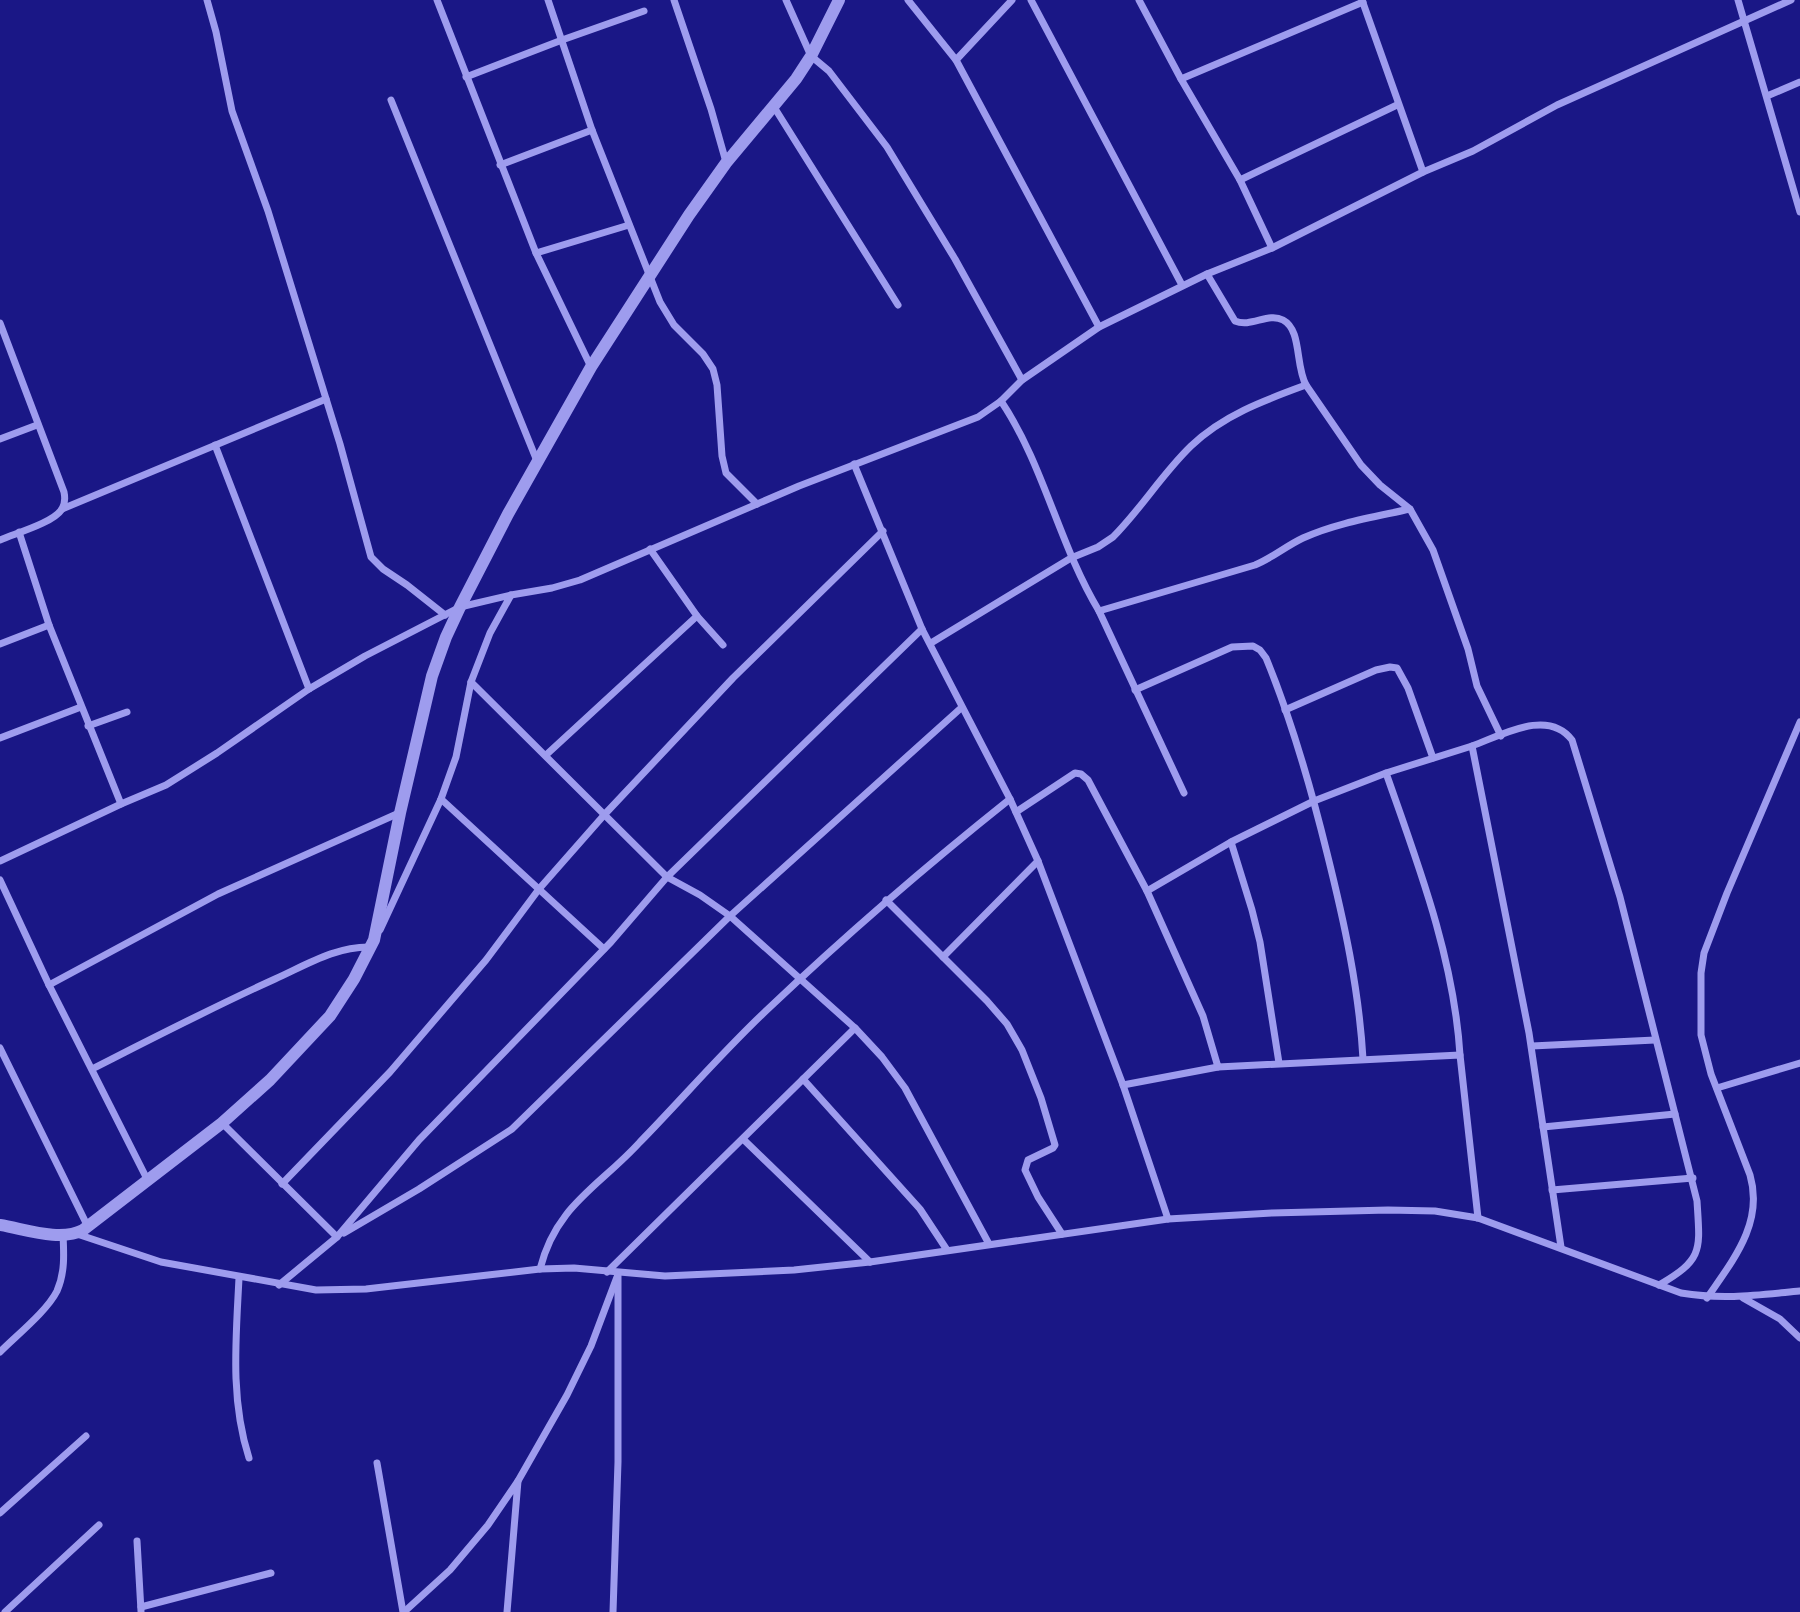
<svg xmlns="http://www.w3.org/2000/svg" width="1800" height="1612" viewBox="0 0 1800 1612" font-family="Lato,sans-serif">
  <style>
    .lines { fill: none; stroke-linecap: round; stroke-linejoin: round }
    .minor { stroke: #9e9cee; stroke-width: 7 }
    .tertiary { stroke: #9e9cee; stroke-width: 12 }
  </style>
  <rect width="100%" height="100%" fill="#1a1786"/>
  <g class="lines">
    <g class="minor">
      <path d="M207 0 216 32 232 111 268 211 340 444 371 557 383 569 407 585 445 615"/>
      <path d="M437 0 536 253 591 367"/>
      <path d="M548 0 592 130 660 302 674 325 703 354 713 369 717 385 722 456 726 473 757 504"/>
      <path d="M674 0 711 109 726 162"/>
      <path d="M786 0 811 56 829 71 887 147 955 259 1022 380"/>
      <path d="M908 0 956 60 1099 327"/>
      <path d="M1031 0 1182 285"/>
      <path d="M1139 0 1181 79 1240 180 1272 248"/>
      <path d="M1738 0 1800 212"/>
      <path d="M956 60 1012 0"/>
      <path d="M466 77 562 40 644 11"/>
      <path d="M1181 79 1363 2"/>
      <path d="M1767 96 1800 82"/>
      <path d="M391 100 537 461"/>
      <path d="M774 107 898 305"/>
      <path d="M500 165 592 130"/>
      <path d="M1423 172 1473 151 1557 105 1791 0"/>
      <path d="M1240 180 1397 105"/>
      <path d="M536 253 629 225"/>
      <path d="M1207 274 1235 321C1251 328 1268 312 1283 320 1302 330 1295 365 1306 385"/>
      <path d="M0 323 64 492C65 497 65 504 62 509 53 523 16 533 0 540"/>
      <path d="M1001 401C1044 465 1059 545 1099 611L1184 793"/>
      <path d="M0 439 37 425"/>
      <path d="M215 445 309 689"/>
      <path d="M854 464 922 629 1010 799 1038 861 1123 1085 1168 1219"/>
      <path d="M62 509 326 399"/>
      <path d="M19 532 49 625 121 804"/>
      <path d="M511 595 552 588 580 580 799 486 978 417 1001 401 1022 380 1099 327 1207 274 1272 248 1423 172 1362 0"/>
      <path d="M1099 611 1255 565C1272 558 1286 546 1303 538 1336 523 1374 517 1410 509"/>
      <path d="M697 616 723 645"/>
      <path d="M931 643 1071 558 1098 547 1113 537C1141 509 1162 474 1191 446 1223 415 1265 400 1306 385L1361 465 1380 485 1410 509 1433 550 1468 649 1477 686 1501 736"/>
      <path d="M0 644 49 625"/>
      <path d="M471 682 667 877 700 895 730 916 855 1028 882 1057 905 1088 989 1244"/>
      <path d="M1135 690 1232 647 1253 646 1260 650 1266 658C1292 721 1311 788 1327 853 1344 921 1359 989 1363 1059"/>
      <path d="M1285 710 1376 670 1390 667 1397 668 1408 688 1433 758"/>
      <path d="M88 726 127 712"/>
      <path d="M0 738 81 707"/>
      <path d="M1472 746C1502 735 1548 708 1572 740L1620 897 1697 1201C1700 1250 1704 1259 1659 1285"/>
      <path d="M546 755 697 616 650 549"/>
      <path d="M441 799 604 949"/>
      <path d="M1016 812 1075 773 1081 774 1088 780 1147 891 1203 1016 1218 1067 1460 1055 1478 1218"/>
      <path d="M1231 842 1252 910 1260 942 1279 1063"/>
      <path d="M0 861 121 804 166 785 217 753 309 689 365 656 460 607 511 595 490 633 471 682 456 757 441 799 380 930"/>
      <path d="M0 880 49 985 148 1181"/>
      <path d="M1147 891 1231 842 1314 801 1386 773"/>
      <path d="M886 900 987 1001 1007 1024 1022 1050 1041 1098 1055 1145 1053 1148 1028 1160 1025 1170 1038 1197 1062 1234"/>
      <path d="M943 957 1038 861"/>
      <path d="M49 985 218 894 399 813"/>
      <path d="M1532 1046 1655 1040"/>
      <path d="M0 1048 88 1227"/>
      <path d="M1460 1055C1454 958 1418 864 1386 773L1472 746 1529 1033 1561 1247"/>
      <path d="M92 1069C153 1038 213 1007 275 979 306 965 336 946 371 947"/>
      <path d="M803 1079 920 1209 947 1250"/>
      <path d="M1123 1085 1218 1067"/>
      <path d="M1717 1088 1800 1063"/>
      <path d="M222 1123 337 1237 279 1285"/>
      <path d="M1543 1127 1675 1114"/>
      <path d="M743 1139 870 1262"/>
      <path d="M282 1184 390 1072 486 960 539 889 605 814 733 678 883 531"/>
      <path d="M1552 1190 1693 1178"/>
      <path d="M344 1233 419 1189 512 1129 730 916 961 708"/>
      <path d="M77 1234 161 1262 316 1290 366 1289 540 1269 574 1268 665 1276 794 1270 870 1262 1168 1219 1272 1213 1388 1210 1435 1211 1478 1218 1681 1293C1724 1300 1758 1295 1800 1291"/>
      <path d="M337 1237 419 1140 611 942 667 877 922 629"/>
      <path d="M540 1269C556 1205 599 1187 640 1142 683 1098 724 1050 769 1008 846 935 926 866 1010 799"/>
      <path d="M607 1272 855 1028"/>
      <path d="M239 1278C236 1339 230 1399 249 1458"/>
      <path d="M1707 1298C1733 1260 1764 1223 1750 1175L1711 1074 1701 1035V973L1704 953 1727 893 1800 722"/>
      <path d="M1743 1298 1780 1319 1800 1338"/>
      <path d="M0 1352C17 1335 47 1311 57 1291 65 1273 64 1254 63 1235"/>
      <path d="M377 1463 403 1612"/>
      <path d="M518 1481 567 1395 591 1346 617 1277"/>
      <path d="M0 1513 86 1436"/>
      <path d="M137 1541 141 1611"/>
      <path d="M141 1607 271 1573"/>
      <path d="M5 1612 99 1525"/>
      <path d="M404 1612 450 1570 488 1525 518 1481 507 1612"/>
      <path d="M613 1612 618 1462V1273"/>
    </g>
    <path class="tertiary" d="M0 1225C25 1229 60 1242 83 1230L222 1123 270 1080 330 1016 354 979 374 940 400 813 432 676 446 637 460 607 508 514 591 367 689 215 726 163 796 79 811 56 839 0"/>
  </g>
</svg>
